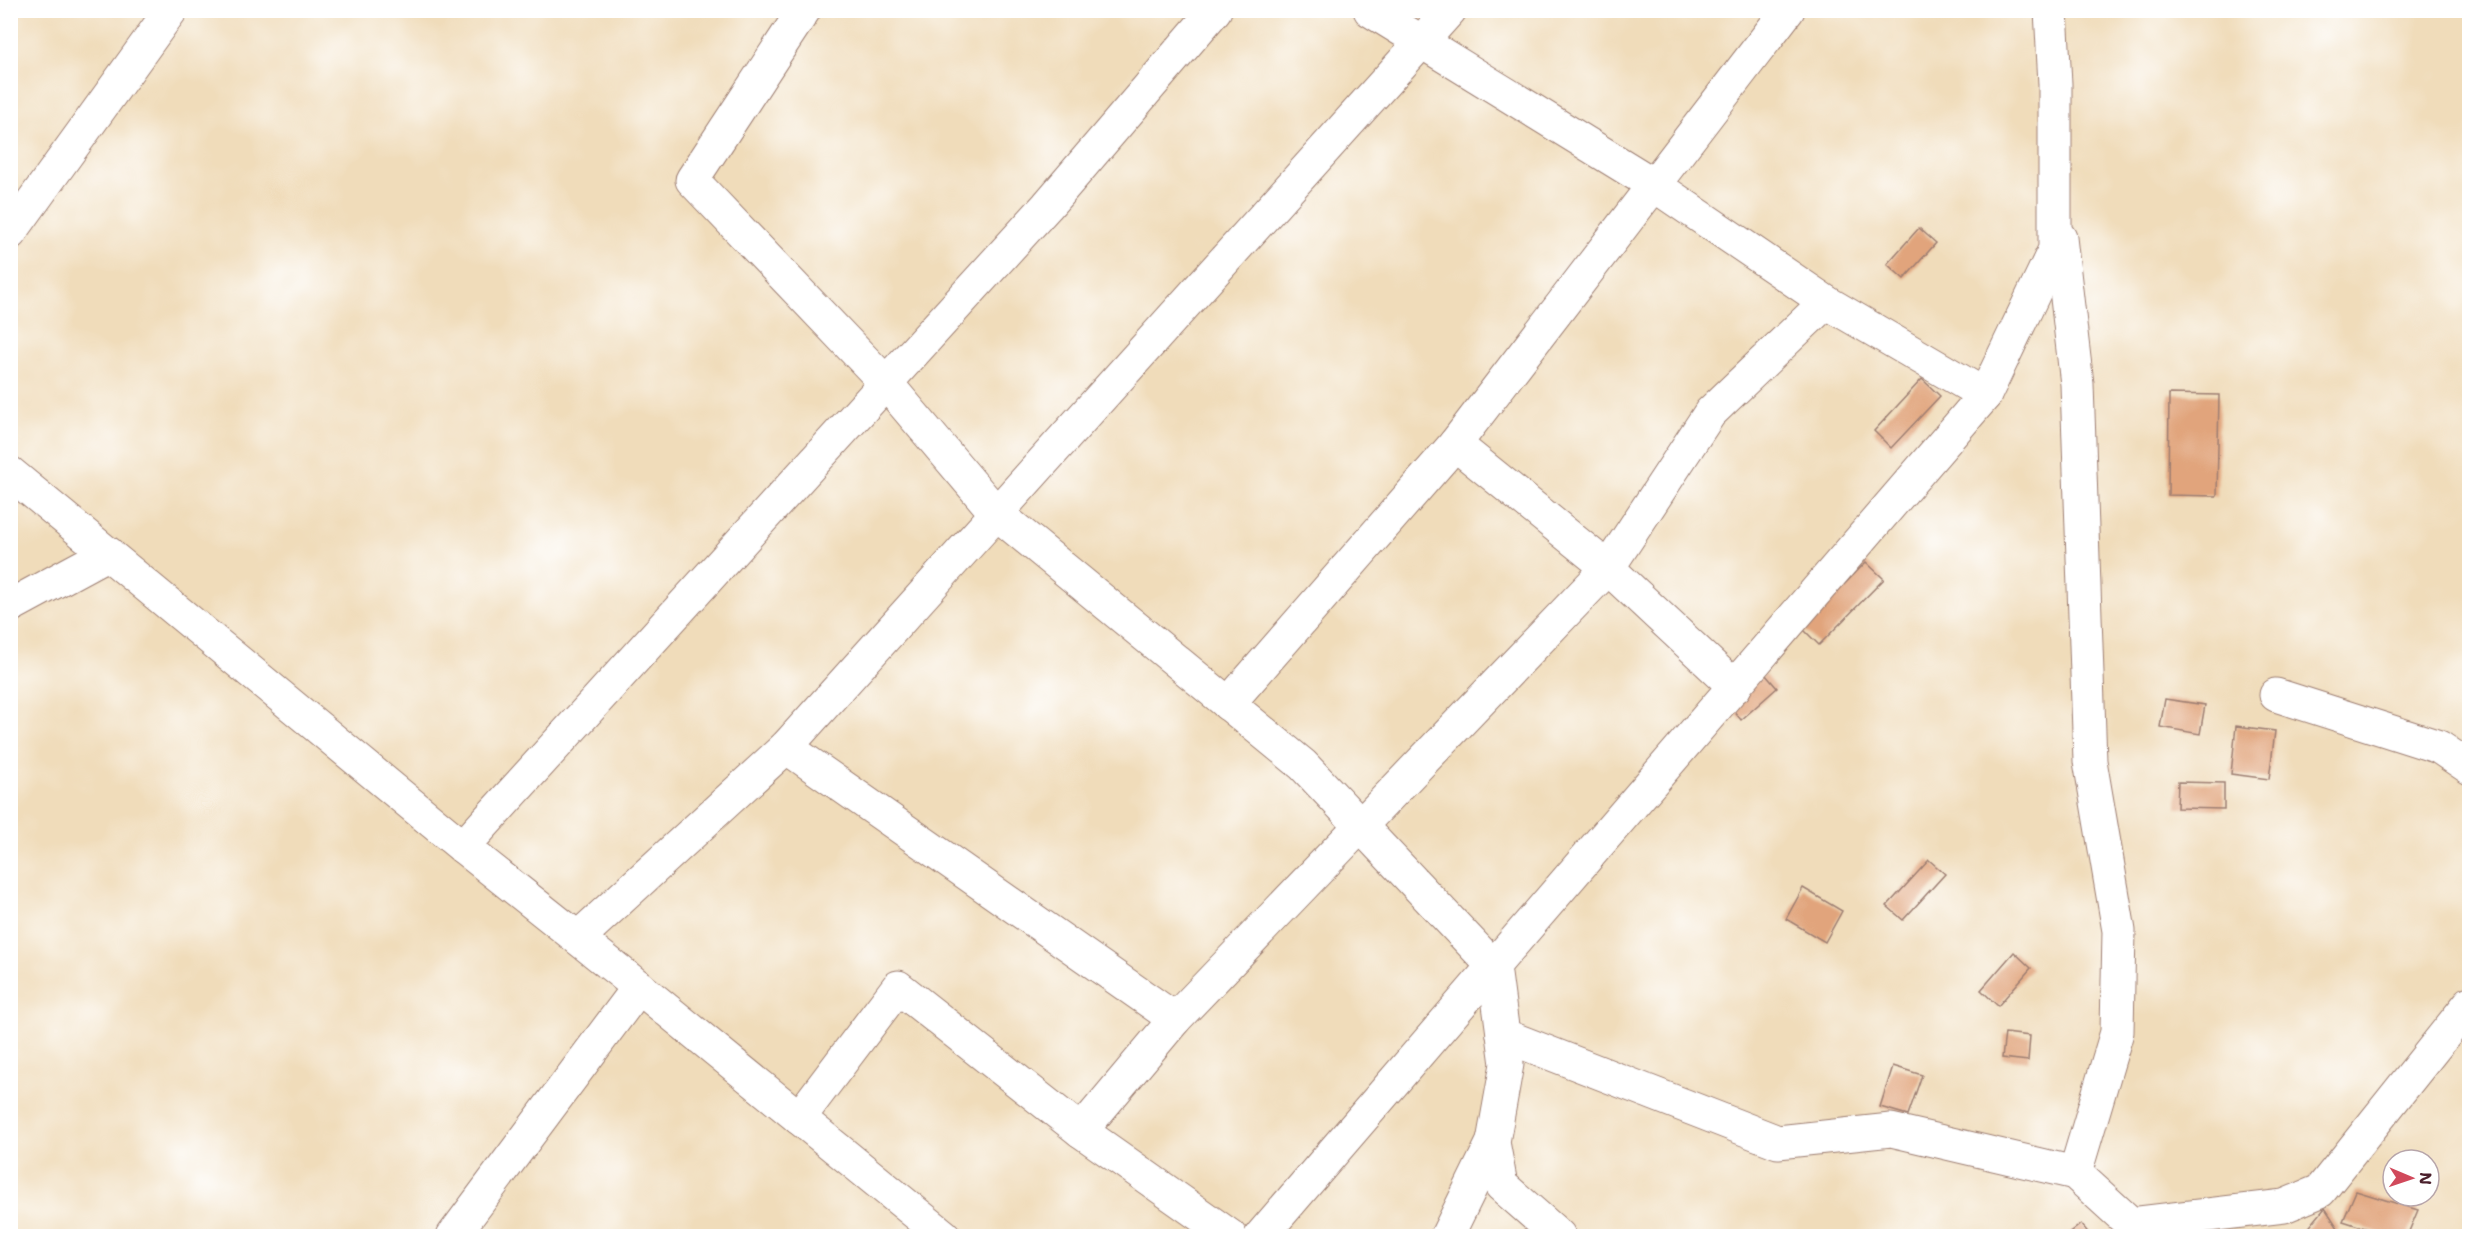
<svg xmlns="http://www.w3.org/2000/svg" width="2480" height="1247" viewBox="0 0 2480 1247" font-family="'Shantell Sans',sans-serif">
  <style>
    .building { fill: #e1a47c }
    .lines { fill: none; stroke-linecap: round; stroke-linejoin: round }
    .minor-casing { stroke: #9d7e72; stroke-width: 35 }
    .minor { stroke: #fff; stroke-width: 33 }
  </style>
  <rect width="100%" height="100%" fill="#fff"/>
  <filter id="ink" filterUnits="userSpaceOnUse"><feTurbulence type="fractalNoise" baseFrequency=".0167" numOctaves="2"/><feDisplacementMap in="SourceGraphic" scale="12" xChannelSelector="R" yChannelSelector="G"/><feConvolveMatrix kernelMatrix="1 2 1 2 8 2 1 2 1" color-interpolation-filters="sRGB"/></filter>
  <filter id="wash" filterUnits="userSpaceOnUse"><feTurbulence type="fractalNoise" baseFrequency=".008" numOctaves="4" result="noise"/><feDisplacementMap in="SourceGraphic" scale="24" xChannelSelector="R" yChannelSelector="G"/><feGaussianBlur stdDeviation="1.35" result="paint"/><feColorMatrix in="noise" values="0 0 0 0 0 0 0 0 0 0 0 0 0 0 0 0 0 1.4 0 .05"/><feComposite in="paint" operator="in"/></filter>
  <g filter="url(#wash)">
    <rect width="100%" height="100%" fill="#f0dcba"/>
    <g id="blocks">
      <g class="building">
        <path d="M1919 228 1936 243 1904 279 1887 264Z"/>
        <path d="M1922 379 1940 396 1891 448 1874 431Z"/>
        <path d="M2169 394 2219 395 2217 496 2168 495Z"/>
        <path d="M1866 562 1884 579 1819 645 1802 628Z"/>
        <path d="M1765 674 1777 688 1741 720 1729 705Z"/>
        <path d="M2165 699 2205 705 2200 734 2160 727Z"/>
        <path d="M2236 726 2275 731 2269 779 2231 774Z"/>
        <path d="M2178 782 2224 783V809L2177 808Z"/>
        <path d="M1929 860 1945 874 1903 920 1887 906Z"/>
        <path d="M1803 888 1842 911 1825 942 1786 919Z"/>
        <path d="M2014 952 2031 968 1998 1006 1981 990Z"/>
        <path d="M2005 1033 2030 1036 2028 1061 2002 1058Z"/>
        <path d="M1893 1066 1922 1075 1908 1115 1880 1107Z"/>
        <path d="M2356 1191 2418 1210 2407 1236H2390L2343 1221Z"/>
        <path d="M2325 1208 2338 1228 2332 1236H2302Z"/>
        <path d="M2081 1224 2091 1236H2066Z"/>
      </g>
    </g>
  </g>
  <g filter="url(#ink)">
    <use href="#blocks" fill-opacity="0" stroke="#9d7e72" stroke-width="1.5"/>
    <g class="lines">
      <g class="minor-casing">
        <g id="minor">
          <path d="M804 10 692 180 886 383 996 513 1303 765 1494 967 1507 1064 1493 1142 1501 1185 1559 1236"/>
          <path d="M1370 10 1654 185 1826 302 1985 395"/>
          <path d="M10 233 171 10"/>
          <path d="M2060 238 2077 384 2090 761 2119 931 2117 1032 2075 1173"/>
          <path d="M1455 444 1608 568 1735 687"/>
          <path d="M10 473 463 847 619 971 944 1236"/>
          <path d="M10 606 108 553"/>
          <path d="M2276 695 2439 747 2470 768"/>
          <path d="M1228 704 1455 444 1788 10"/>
          <path d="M786 747 1175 1019"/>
          <path d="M463 847 1047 206 1215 10"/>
          <path d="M578 938 786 747 1450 10"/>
          <path d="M1503 1035 1778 1142 1891 1130 2075 1173 2131 1224 2284 1206 2320 1191 2470 1003"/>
          <path d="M799 1118 898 987 1081 1131"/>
          <path d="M453 1236 639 987"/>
          <path d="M1230 1236 1081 1131 1175 1019 1608 568 1710 413 1826 302"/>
          <path d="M1261 1236 1985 395 2055 249V84L2051 10"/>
          <path d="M1447 1236 1493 1142"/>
        </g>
      </g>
      <use href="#minor" class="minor"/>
    </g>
  </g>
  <rect width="2480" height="1247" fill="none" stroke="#fff" stroke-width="36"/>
  <g transform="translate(2411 1178) rotate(92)"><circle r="28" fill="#ffffff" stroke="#b7a5aa" stroke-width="1.5"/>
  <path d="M0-4.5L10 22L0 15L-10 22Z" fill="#d1495b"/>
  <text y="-9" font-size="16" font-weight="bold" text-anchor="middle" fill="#4a1f2b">N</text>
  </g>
</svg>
